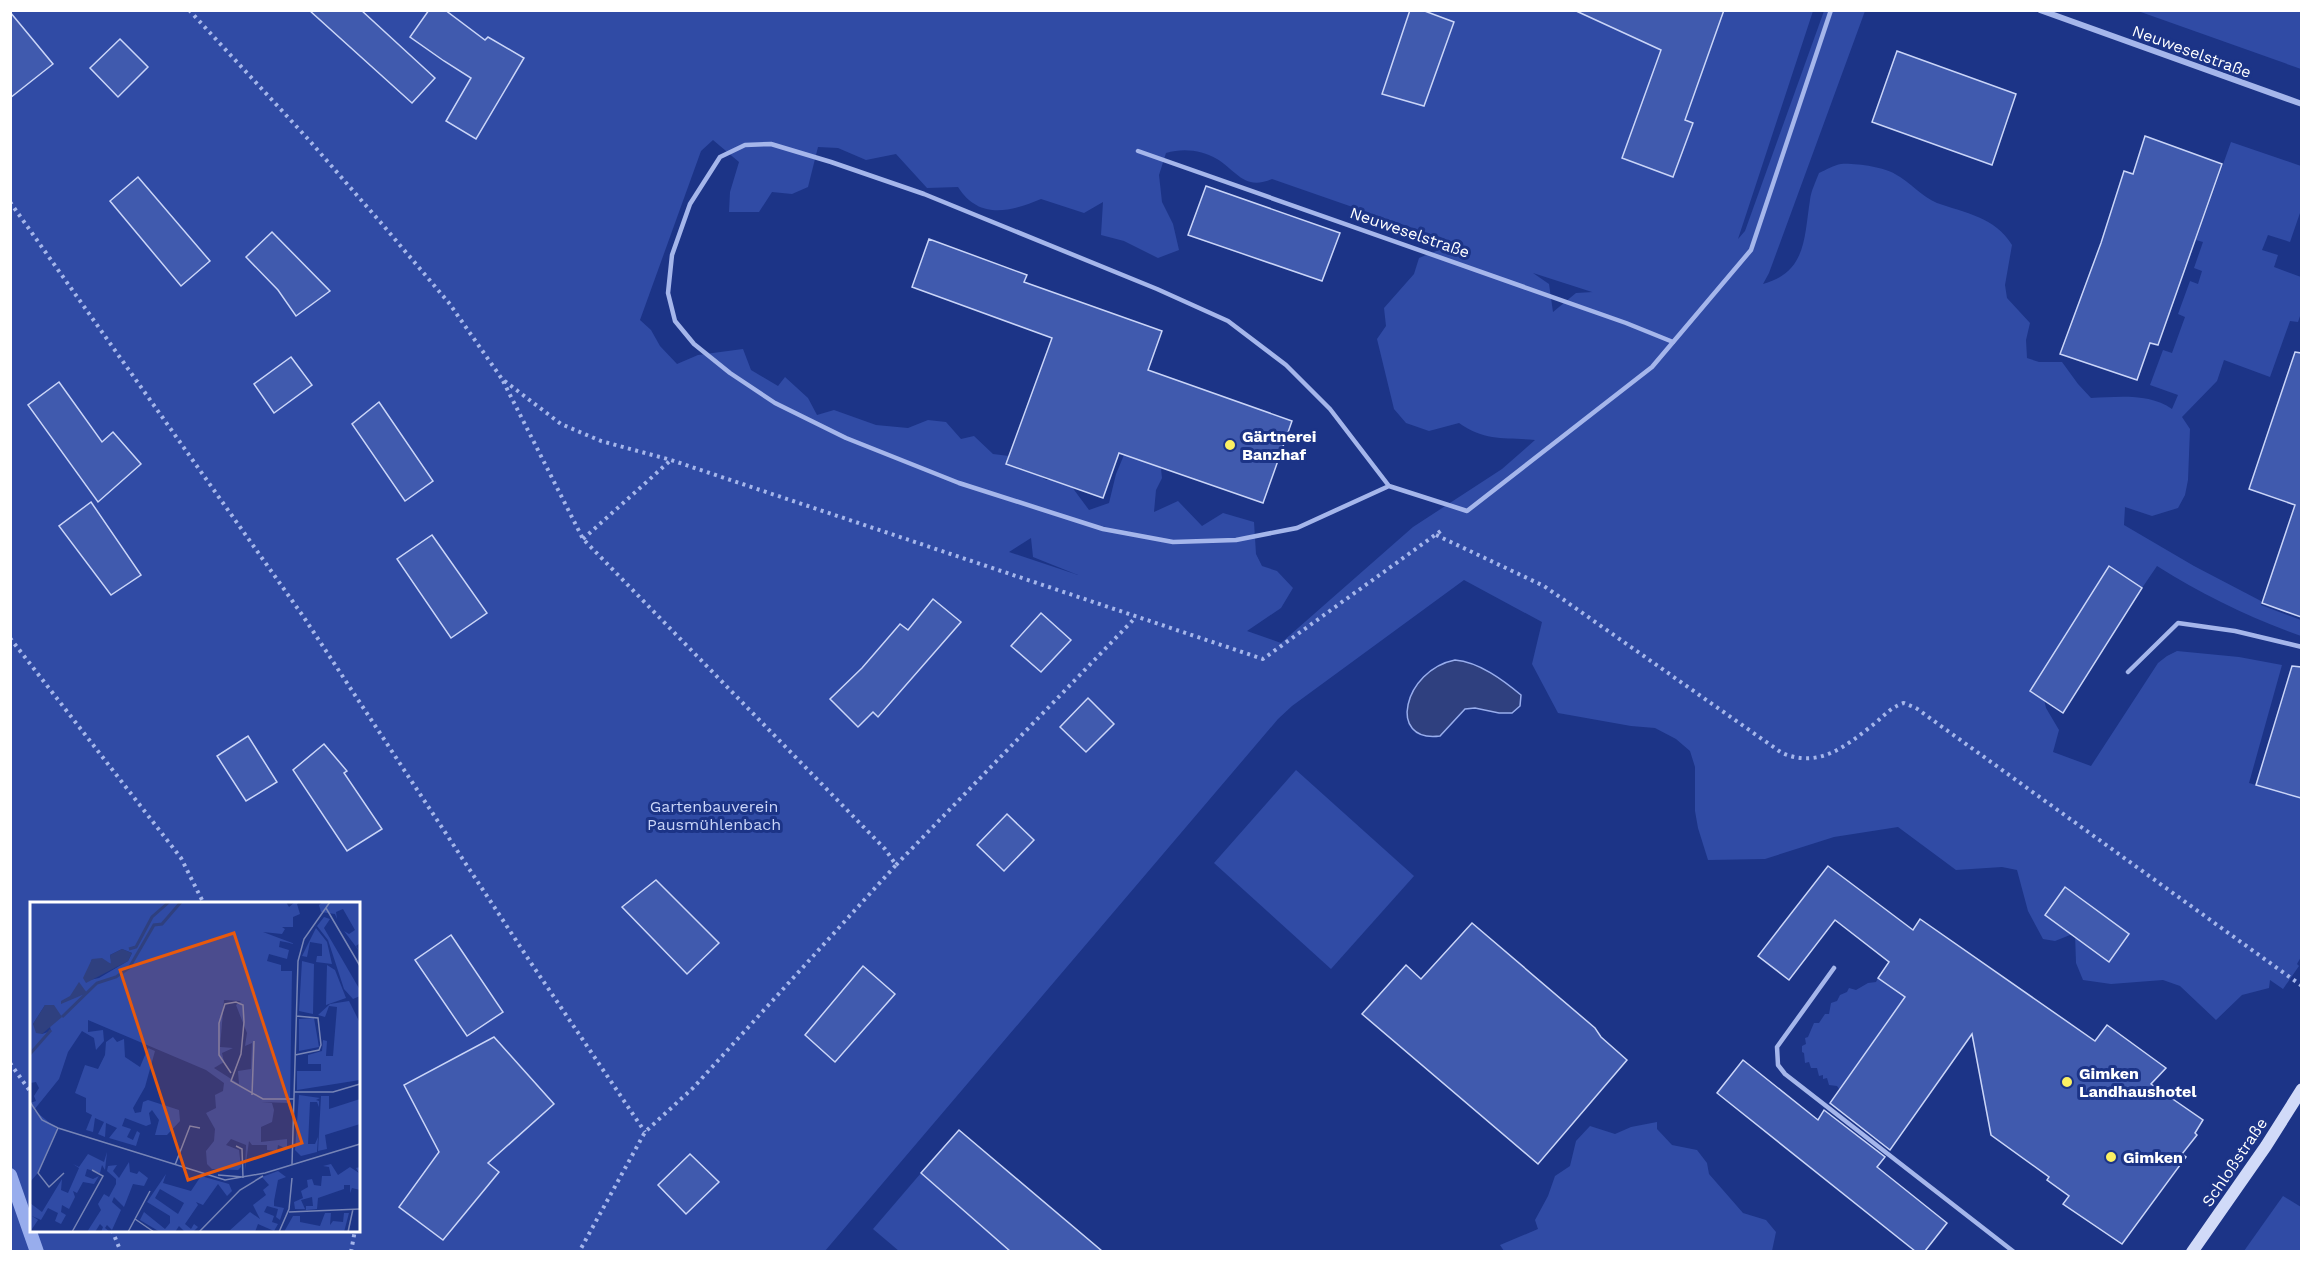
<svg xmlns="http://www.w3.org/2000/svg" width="2312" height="1262" viewBox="0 0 2312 1262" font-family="'Work Sans',sans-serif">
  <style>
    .green { fill: #304ba5; fill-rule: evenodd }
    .water { fill: #2f407f; stroke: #98aded; stroke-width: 1.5 }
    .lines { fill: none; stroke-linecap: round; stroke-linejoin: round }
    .stream { stroke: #98aded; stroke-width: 14 }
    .building { fill: #405aae; stroke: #cad5f8; stroke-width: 1.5 }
    .path { stroke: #a5b6eb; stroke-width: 4; stroke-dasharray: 3 4.5; stroke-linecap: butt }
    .lane { stroke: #a5b6eb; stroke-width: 4.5 }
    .street { stroke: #a5b6eb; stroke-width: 6 }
    .secondary { stroke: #d1daf8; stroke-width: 12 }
    .poi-dot { fill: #fcf063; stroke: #1c3487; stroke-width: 2 }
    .labels { text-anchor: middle; stroke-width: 6; stroke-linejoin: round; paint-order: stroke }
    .street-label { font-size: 16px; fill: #fff; stroke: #1c3487 }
    .poi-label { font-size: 16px; font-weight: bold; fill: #fff; stroke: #1c3487; text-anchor: start }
    .park-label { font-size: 16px; fill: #cad5f8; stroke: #1c3487 }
    .inset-river { fill: none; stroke: #2f407f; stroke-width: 3 }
    .inset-road { fill: none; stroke: #7785b7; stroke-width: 1.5 }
    .view { fill: #e8590c; fill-opacity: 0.15; stroke: #e8590c; stroke-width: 3 }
    .inset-edge { fill: none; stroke: #fff; stroke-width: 3 }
  </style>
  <rect width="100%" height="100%" fill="#1c3487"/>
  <g class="green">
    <path d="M10 11H1813L1738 239 1745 231 1824 11H1865L1769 273 1763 284C1807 272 1804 237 1810 200 1811 191 1816 181 1819 173 1826 170 1834 165 1841 164 1854 163 1884 167 1895 174 1910 182 1922 197 1937 203 1965 213 1995 217 2012 245L2005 285 2007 298 2030 323 2026 340 2027 358 2039 362H2062L2078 384 2091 398C2118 397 2149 393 2172 409L2178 395 2150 385 2163 350 2172 353 2185 317 2178 314 2190 281 2198 284 2202 271 2194 268 2203 242 2196 240 2231 142 2301 166V210L2290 242 2268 235 2262 250 2278 255 2274 267 2301 277V313L2298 322 2290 321 2270 377 2224 360 2217 381 2182 417 2190 429 2188 480 2185 495 2178 508 2152 516 2125 507 2124 525 2194 566 2261 601V605L2301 620V636C2250 618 2203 595 2157 566L2142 588 2119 573 2043 695 2046 708 2059 730 2053 752 2091 766 2158 663 2167 656 2177 651 2239 657 2282 665 2249 783 2256 785 2292 668 2301 671 2302 955 2297 964 2299 966 2283 989 2270 980 2269 988 2242 995 2216 1020 2180 986 2163 980 2111 984 2083 980 2076 963 2075 933 2055 941 2043 939 2028 911 2017 870 2002 867 1956 870 1898 827 1834 837 1765 859 1708 860 1698 828 1695 811V767L1690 751 1676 739 1655 728 1631 726 1558 713 1532 664 1542 622 1464 580 1292 706 1278 719 825 1251H11ZM713 140 739 162 730 192 729 212H759L772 192 792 194 808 187 818 147 838 148 866 160 896 154 927 188 958 187C979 220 1010 212 1041 199L1084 213 1103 202 1101 235 1124 241 1158 258 1179 250 1173 224 1162 202 1159 175 1166 153C1183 148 1202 150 1217 159 1237 171 1244 191 1272 179L1456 243 1419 258 1414 274 1384 308 1386 326 1377 339 1394 409 1406 423 1429 431 1459 423C1486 442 1505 437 1535 440L1502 469 1413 527 1281 643 1247 631 1281 608 1293 588 1277 571 1262 566 1256 554 1254 522 1223 513 1202 526 1178 501 1154 512 1156 490 1162 478 1161 469 1150 454 1129 443 1116 474 1109 503 1089 510 1066 479 1046 480 1009 456 993 454 974 436 961 439 946 422 928 420 908 428 876 425 834 410 817 415 808 398 785 377 778 386 751 370 743 349 698 355 677 364 660 346 651 330 640 320 701 151ZM1533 273 1592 292H1593L1576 293 1553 312 1549 284ZM1031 538 1033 557 1078 575 1009 552ZM32 904H358V1230H32Z"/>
    <path d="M2138 11H2301V69Z"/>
    <path d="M1296 770 1414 876 1331 969 1214 863Z"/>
    <path d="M1878 978 1905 997 1840 1090 1837 1086 1829 1085 1827 1078 1823 1079V1075L1819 1076 1817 1068H1811L1809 1062 1805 1063 1804 1053 1802 1052V1046L1806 1044 1805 1038 1808 1037 1814 1023H1819L1825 1014H1829L1831 1003 1837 1001 1840 995 1847 992 1849 988 1856 990 1868 983 1876 982Z"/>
    <path d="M1657 1122V1129L1672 1145 1697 1150 1707 1163 1709 1174 1743 1213 1766 1220 1776 1232 1772 1251H1504L1500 1245 1538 1229 1535 1220 1548 1196 1555 1176 1570 1166 1576 1141 1590 1126 1615 1134 1631 1127Z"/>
    <path d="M921 1173 1010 1251H899L873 1229Z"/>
    <path d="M2283 1196 2301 1207 2300 1251H2244Z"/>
  </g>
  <path class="water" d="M1455 660C1479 662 1503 680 1521 695L1520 706 1512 713H1499L1475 708 1465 709 1440 736C1386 743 1404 670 1455 660Z"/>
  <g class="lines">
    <path class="stream" d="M10 1175 37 1252"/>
  </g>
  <g class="building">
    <path d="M309 10H361L435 78 412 103Z"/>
    <path d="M429 10H445L485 40 488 37 524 58 476 139 446 121 471 78 444 61 410 37Z"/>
    <path d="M1410 10H1422L1454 22 1424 106 1382 94Z"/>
    <path d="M1574 10H1724L1685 120 1693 123 1673 177 1622 158 1661 50Z"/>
    <path d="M10 12 53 64 10 98Z"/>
    <path d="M120 39 148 67 118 97 90 68Z"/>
    <path d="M1897 51 2016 94 1992 165 1872 122Z"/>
    <path d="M2145 136 2222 164 2158 345 2150 343 2137 380 2060 354 2101 243 2124 171 2133 174Z"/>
    <path d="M138 177 210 261 181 286 110 201Z"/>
    <path d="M1206 186 1340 233 1322 281 1188 235Z"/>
    <path d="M272 232 330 291 296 316 278 290 246 257Z"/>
    <path d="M929 239 1027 275 1024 282 1162 331 1148 370 1292 421 1263 503 1119 453 1103 498 1006 464 1052 338 912 287Z"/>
    <path d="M2295 352 2301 353V617L2262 603 2295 505 2249 489Z"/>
    <path d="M291 357 312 385 274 413 254 384Z"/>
    <path d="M59 382 102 442 113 432 141 464 98 502 28 405Z"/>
    <path d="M379 402 433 481 405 501 352 424Z"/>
    <path d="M91 502 141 575 111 595 59 526Z"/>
    <path d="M432 535 487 613 451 638 397 559Z"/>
    <path d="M2109 566 2142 588 2063 713 2030 691Z"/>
    <path d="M933 599 961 622 878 717 873 712 858 727 830 699 862 668 900 624 908 630Z"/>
    <path d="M1041 613 1071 640 1041 672 1011 646Z"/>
    <path d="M2292 666 2301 667V798L2256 785Z"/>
    <path d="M1088 698 1114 724 1086 752 1060 727Z"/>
    <path d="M248 736 277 782 246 801 217 756Z"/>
    <path d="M324 744 347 771 344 773 382 829 347 851 293 770Z"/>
    <path d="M1007 814 1034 840 1004 871 977 845Z"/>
    <path d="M1828 866 1913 930 1920 919 2095 1041 2107 1025 2166 1068 2151 1084 2203 1120 2195 1133 2197 1135 2182 1154 2186 1157 2122 1244 2063 1204 2069 1196 2047 1180 2049 1177 1991 1135 1972 1034 1890 1150 1830 1103 1905 997 1878 978 1889 962 1835 920 1789 980 1758 956Z"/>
    <path d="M656 880 719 943 687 974 622 907Z"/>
    <path d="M2065 887 2129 934 2109 962 2045 915Z"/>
    <path d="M1472 923 1595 1028 1601 1037 1627 1060 1538 1164 1362 1014 1406 965 1421 979Z"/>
    <path d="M451 935 503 1012 467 1036 415 960Z"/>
    <path d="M863 966 895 994 835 1062 805 1035Z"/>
    <path d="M494 1037 554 1104 488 1163 499 1172 443 1240 399 1207 439 1152 404 1085Z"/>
    <path d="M1743 1060 1818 1120 1824 1110 1885 1157 1877 1167 1947 1223 1925 1251H1915L1717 1093Z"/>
    <path d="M959 1130 1102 1251H1010L921 1173Z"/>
    <path d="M690 1154 719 1182 686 1214 658 1185Z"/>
  </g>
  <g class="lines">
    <g class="path">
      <path d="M189 10 308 139 382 224 449 303 502 379 561 424 601 441 671 460 1263 659 1442 530"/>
      <path d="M10 202 303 616 531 963 645 1132"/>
      <path d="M503 381 583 539 885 849 896 865 693 1088 645 1132 579 1252"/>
      <path d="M1436 535 1544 586 1782 753C1819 769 1846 746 1874 724 1885 715 1891 707 1904 703L1916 708 2302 986"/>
      <path d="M583 539 671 460"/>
      <path d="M10 638 181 858 204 904"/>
      <path d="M896 865 1136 617"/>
      <path d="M10 1063 32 1094"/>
      <path d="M112 1230 121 1252"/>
      <path d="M351 1252 355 1230"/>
    </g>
    <g class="lane">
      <path d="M1138 151 1626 323 1673 342"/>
      <path d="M1389 486 1297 528 1236 540 1173 542 1103 529 959 483 846 438 775 403 730 373 694 344 675 321 668 293 672 255 690 204 720 157 745 145 771 144 831 162 924 194 1157 289 1228 321 1286 365 1330 409 1389 486 1467 511 1652 367 1751 250 1831 10"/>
      <path d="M2128 672 2178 623 2235 631 2302 647"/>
      <path d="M1834 968 1777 1047 1778 1065 1785 1074 2014 1252"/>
    </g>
    <path class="street" d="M2040 10 2302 104"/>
    <path class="secondary" d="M2192 1252 2266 1146 2302 1089"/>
  </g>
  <g class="poi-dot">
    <circle cx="1230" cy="445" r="6"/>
    <circle cx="2067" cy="1082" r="6"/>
    <circle cx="2111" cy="1157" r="6"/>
  </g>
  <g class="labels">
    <g class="street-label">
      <text transform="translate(2192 51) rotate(20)" y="6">Neuweselstraße</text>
      <text transform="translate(1410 232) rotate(19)" y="6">Neuweselstraße</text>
      <text transform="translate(2234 1162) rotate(-56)" y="6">Schloßstraße</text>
    </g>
    <g class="poi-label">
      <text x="1242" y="442">Gärtnerei<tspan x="1242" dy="18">Banzhaf</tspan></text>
      <text x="2079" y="1079">Gimken<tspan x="2079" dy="18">Landhaushotel</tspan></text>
      <text x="2123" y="1163">Gimken</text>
    </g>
    <g class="park-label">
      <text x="714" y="812">Gartenbauverein<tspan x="714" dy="18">Pausmühlenbach</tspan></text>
    </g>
  </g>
  <g transform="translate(30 902)">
    <rect width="330" height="330" fill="#1c3487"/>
    <path d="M0 0H256L259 5 265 0H270L267 2 270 12 263 15V25H252L255 27 252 32 233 30 265 42 250 39 249 45 259 48 257 57 239 52 237 59 251 63V69H262L260 201 231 200 242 201 244 208 242 220 231 225V240L257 237V247L248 243 247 249 237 248V243H222L219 239 215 268 216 243 201 237 196 243 209 248 211 265 208 268 182 267 177 262 176 249 184 239 185 227 176 211 186 206 185 193 193 189 194 181 176 168 58 118V130L73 128 74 139 66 148 64 136 52 129 38 150 29 177 4 208 27 227 7 272 0 280V201L6 199 4 194 9 186 6 180 0 181ZM92 47 102 51 98 59 69 76 55 79 62 57 82 62 80 53ZM194 98 211 99 206 103 217 131 215 144 222 141 221 167 208 169 209 182 184 166 194 160 192 151 203 146 190 145ZM15 103 21 129 12 132 3 122ZM293 0H330V41L326 44 330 50 314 29 319 32 325 28 313 7 306 10 307 17 305 12 291 10 289 3ZM294 15 300 17 294 26 330 88V94L323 97 314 87 298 38 287 24ZM286 26 297 40 302 62 286 60 287 54H292V42L280 40 277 55 272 54ZM272 59 284 62 283 112 269 109ZM297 63 305 68 316 96 296 103ZM319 99 329 119 330 178 267 188V169H291V162H278V153L292 149 293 138 297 139 296 154H303L307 105 299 104 295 115 288 113 300 102ZM284 116 289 145 269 149V117ZM83 135 87 140 94 137 95 155 110 165 118 146 125 149 115 185 103 206 105 211 111 210 113 200 118 198 149 208 150 219 137 233H125L129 218 122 208 119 211 121 222 116 224 95 216 92 224 101 227 97 235 103 238 107 229 110 231 106 244 79 236 87 226 76 221 75 235 68 232 74 220 65 216 63 230 56 228 62 213 56 210V196L45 191 55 163 68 167 75 153 76 140ZM269 193 290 196 286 198 289 199V205L287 200H280L278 242H285L288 235 287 250 271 254 265 248ZM291 194H299V207L330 197V222L295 233 297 247 288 249ZM77 250 75 268 72 263 70 271 57 267 55 274 63 277 69 274 64 282 53 280 47 291 43 289 45 295 39 307 32 303 31 310 36 313 31 322 25 319 28 311 18 306 11 318 2 314 8 318 0 330V301L12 310 32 277 31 288 38 291 49 266 43 262 49 265 58 252 74 260ZM99 260 100 270 107 272 109 269 118 276 114 284 103 282 94 305 84 295 82 300 91 308 82 328 77 323 75 326 80 330H71L73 325 70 322 65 330H57L71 308 68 302 74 292 79 295 86 282V277L77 269 78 264 87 263 83 269 89 276ZM301 262 308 273 320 265 329 271 326 266 330 265V288L322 286 320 291V283H314V287L288 296 287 307 276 308V304H283L282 295 271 298 275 307H265L264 300 273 296 271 289 278 285 277 278 282 277 284 283 291 284 292 274H301L299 265 293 264ZM248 269 256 275 248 278 244 299V304L254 306 250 318 246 315 248 307 237 304 234 310 244 314 242 320 248 322 244 329 228 322 225 330H198L220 310 230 317 223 303 236 293 233 288 239 283 232 275ZM136 272 133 281 161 289 171 274 199 282 202 289 197 294 188 282 173 303 166 300 168 303 155 322 161 327 164 322 168 325 163 330H155L149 324 145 330H130L110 318 114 310 135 327 140 321V314L117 300ZM130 287 154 301 148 312 125 296ZM295 311H301L300 323 303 319 313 320 314 311H319L314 330H254L263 314H270V320L290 324Z" fill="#304ba5" fill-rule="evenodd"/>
    <path d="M92 47 102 51 98 59 56 81 53 76 62 57 72 56 81 62 80 53ZM49 80 57 91 31 102V99L40 94ZM15 103H24L32 115 12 132 6 131 3 122Z" fill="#2f407f"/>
    <path class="inset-river" d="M99 47 106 45 122 15 139 0M32 115 67 81 86 75 99 66 124 23 132 22 151 0M0 152 21 128"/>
    <path class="inset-road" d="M296 6 330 64M265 153 289 148 291 143 288 116 266 114M201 171 189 153V121L195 102 206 100 213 103 214 120 211 152 201 179 233 197H264M264 190H303L330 182M222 193 224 139M0 200 12 218 28 226 195 278 235 271 330 242M28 226 8 271 19 285 34 271M206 244 212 247 213 276M145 263 160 224 170 226M262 263 268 59 274 37 300 0M188 273 213 275M259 310 330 307M105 317 124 330M42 330 73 274 62 268M98 330 120 289M169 330 210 288 233 274M249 330 259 307 262 276M318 330 323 307"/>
    <path class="view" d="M204 31 272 241 158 278 90 68Z"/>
    <rect width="330" height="330" class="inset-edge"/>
  </g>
  <rect width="2312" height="1262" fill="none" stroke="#ffffff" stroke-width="24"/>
</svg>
